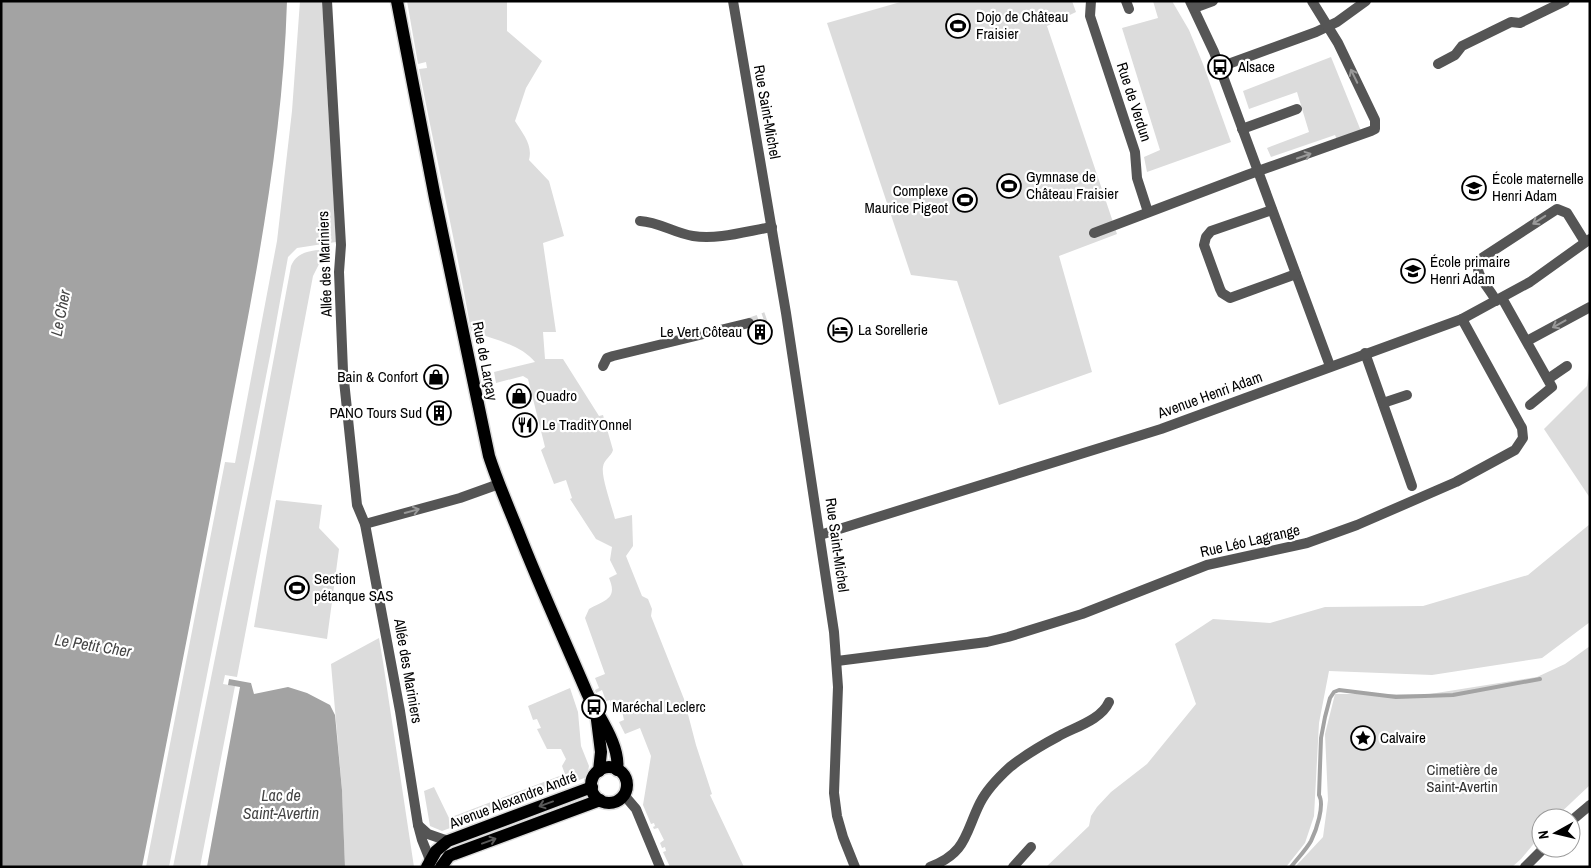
<svg xmlns="http://www.w3.org/2000/svg" width="1591" height="868" viewBox="0 0 1591 868" font-family="'Archivo Narrow',sans-serif">
  <style>
    .green { fill: #dcdcdc }
    .water { fill: #a3a3a3 }
    .lines { fill: none; stroke-linecap: round; stroke-linejoin: round }
    .stream { stroke: #a3a3a3; stroke-width: 4 }
    .minor-tunnel { stroke: #d9d9d9; stroke-width: 10; stroke-dasharray: 10 5; stroke-linecap: butt }
    .primary-casing { stroke: #dbdbdb; stroke-width: 15 }
    .minor { stroke: #555; stroke-width: 10 }
    .tertiary { stroke: #555; stroke-width: 10 }
    .primary { stroke: #000; stroke-width: 12 }
    .oneway { stroke: #999 }
    .oneway2 { stroke: #595959 }
    .labels { text-anchor: middle; stroke-width: 4.5; stroke-linejoin: round; paint-order: stroke }
    .poi-label { font-size: 15px; fill: #000; stroke: #fff; text-anchor: start }
    .street-label { font-size: 15px; fill: #000; stroke: #fff }
    .park-label { font-size: 15px; fill: #333; stroke: #fff }
    .water-label { font-size: 16px; font-style: italic; fill: #444; stroke: #fff }
  </style>
  <rect width="100%" height="100%" fill="#fff"/>
  <g class="green">
    <path d="M300 1H322L336 242 297 248 288 257 271 351 169 867H146L225 462 235 463 277 241 292 111Z"/>
    <path d="M407 1H507V31L542 61 526 88 515 121C523 134 533 145 529 160L549 181 564 236 543 243 556 332H543L545 359H563L599 416 603 415 613 450C611 457 604 459 603 467 601 477 612 507 615 519L632 515 633 546 626 556 642 596 648 599 652 609 651 616 684 699 696 745 712 794 710 795 744 867H670L663 852 666 851 665 847 662 848 660 843 664 840 658 828 654 829 653 827 655 826 654 823 651 824 643 805 651 756 640 728 625 734 619 722 624 720 622 711 614 713 610 704 611 703 610 700 606 701 602 690 596 693 595 690 599 688 595 678 605 674 585 618 589 609C605 600 618 599 609 578L617 574 610 560 612 547 596 539 570 499 572 498 566 480 554 484 541 450 545 447 528 379 523 376 496 383 494 372 535 362C520 344 492 339 471 331 456 244 436 157 419 69L427 68 426 62 418 64Z"/>
    <path d="M904 1H1072L1076 12 1047 26 1117 234 1059 256 1092 372 999 405 957 281 911 275 827 23Z"/>
    <path d="M1153 1H1172L1189 30 1203 64 1231 142 1147 172 1144 157 1160 150 1122 28 1158 18Z"/>
    <path d="M1331 57 1361 131 1337 140 1335 135 1271 157 1267 148 1309 132 1297 92 1249 109 1243 91Z"/>
    <path d="M327 249 332 252 320 262 313 276 237 677 225 675 223 684 235 686 200 867H173L255 459 291 266C298 250 312 251 327 249Z"/>
    <path d="M1590 364V498L1544 429 1587 386Z"/>
    <path d="M276 500 322 505 319 528 339 549 327 639 254 627Z"/>
    <path d="M1590 524V622L1542 658 1432 675 1329 671 1319 723 1314 816 1305 843 1286 867H1046L1089 826 1091 816 1097 807 1111 792 1147 764 1196 704 1175 644 1213 619 1270 623 1325 607 1423 606 1528 575Z"/>
    <path d="M379 638 383 662 414 867H345L342 790 331 664Z"/>
    <path d="M1590 646V785L1555 818H1541V835L1521 859 1512 867H1295L1323 837 1328 800 1325 734 1335 694H1430L1537 677 1565 664Z"/>
    <path d="M570 688 578 712 581 746 589 766 587 777 442 831 430 826 424 791 434 787 449 818 565 774 562 766 566 759 561 749H547L537 729 541 728 537 719 533 720 528 706Z"/>
  </g>
  <g class="water">
    <path d="M1 1H287C283 139 256 276 230 412 202 564 172 715 142 867H1Z"/>
    <path d="M229 679 251 683 254 694 288 687 307 693 330 705 335 715 342 790 345 867H207L240 687 228 685Z"/>
  </g>
  <g class="lines">
    <path class="stream" d="M1291 867C1297 859 1306 850 1311 841 1316 831 1325 805 1319 795L1321 738 1325 717 1330 698 1334 692 1339 690 1396 697 1453 695 1540 679"/>
    <path class="minor-tunnel" d="M749 323 766 317"/>
    <g class="primary-casing">
      <g id="primary">
        <path d="M397 1 435 198 489 456C497 481 508 506 518 531 539 585 564 639 587 693 597 715 621 745 617 770"/>
        <path d="M597 720 601 752 599 771"/>
        <circle cx="609" cy="785" r="18"/>
        <path d="M427 867 436 851 448 841 592 787"/>
        <path d="M441 867 449 856 454 854 600 800"/>
      </g>
    </g>
    <g class="minor">
      <path d="M327 1 341 245 339 272 343 371 357 505 365 524 400 711 418 825"/>
      <path d="M733 1 786 313 834 632 838 687 834 793 837 816 843 837 855 867"/>
      <path d="M1091 1 1090 16 1135 152 1137 178 1148 212"/>
      <path d="M1126 1 1129 9"/>
      <path d="M1190 1 1214 52 1330 366"/>
      <path d="M1194 8 1213 1"/>
      <path d="M1438 64 1455 55 1462 46 1511 22 1520 23 1565 1"/>
      <path d="M1220 67 1316 32 1337 22 1366 1"/>
      <path d="M1242 129 1297 109"/>
      <path d="M1272 210 1211 231 1206 237 1204 245 1220 289 1222 293 1230 298 1296 274"/>
      <path d="M640 221C659 222 674 233 693 236 718 240 747 231 772 227"/>
      <path d="M1094 233 1247 175 1371 131 1375 129V120L1338 43 1312 1"/>
      <path d="M1502 298 1552 387 1530 405"/>
      <path d="M1496 301C1490 288 1469 270 1482 258L1557 209 1567 213 1585 242"/>
      <path d="M1527 341 1590 307"/>
      <path d="M1365 353 1412 486"/>
      <path d="M603 366 607 358 613 356 749 323"/>
      <path d="M1548 379 1567 366"/>
      <path d="M1383 403 1407 395"/>
      <path d="M365 524 460 498 499 484"/>
      <path d="M820 535 1161 429 1462 319 1530 282 1590 239"/>
      <path d="M837 661 987 642 1008 637 1082 614 1207 565 1307 543 1357 525 1456 482 1515 450 1523 438 1522 428 1462 319"/>
      <path d="M1571 821 1590 805"/>
      <path d="M430 860 422 840 418 825 428 834 448 841"/>
      <path d="M930 867C967 853 965 833 980 803 987 789 999 777 1010 767 1025 755 1042 745 1059 736 1075 727 1101 720 1109 702"/>
      <path d="M1013 867 1031 847"/>
      <path d="M1525 867 1544 848"/>
    </g>
    <path class="tertiary" d="M624 795 636 809 660 867"/>
    <use href="#primary" class="primary"/>
  </g>
  <defs><path id="oneway-shaft" d="M-6 0H5M1.5-3L5.5 0L1.5 3" fill="none" stroke-width="1.6" stroke-linecap="round" stroke-linejoin="round" transform="scale(1.25)"/></defs>
  <g class="oneway">
    <use href="#oneway-shaft" transform="translate(1354 76) rotate(-116)"/>
    <use href="#oneway-shaft" transform="translate(1304 156) rotate(-19)"/>
    <use href="#oneway-shaft" transform="translate(1539 220) rotate(147)"/>
    <use href="#oneway-shaft" transform="translate(1559 324) rotate(151)"/>
    <use href="#oneway-shaft" transform="translate(412 511) rotate(-15)"/>
  </g>
  <g class="oneway2">
    <use href="#oneway-shaft" transform="translate(546 804) rotate(160)"/>
    <use href="#oneway-shaft" transform="translate(489 841) rotate(-20)"/>
  </g>
  <defs>
    <g id="stadium-ring" transform="scale(1.25)"><circle r="9.5" fill="#fff" stroke="#000" stroke-width="1.5"/><path d="M0-5a6.5 5 0 1 0 0 10a6.5 5 0 1 0 0-10ZM-3.5-1.8h7v3.6h-7Z" fill="#000"/></g>
    <g id="bus-ring" transform="scale(1.25)"><circle r="9.5" fill="#fff" stroke="#000" stroke-width="1.5"/><path d="M-5-6H5V4H4V6H2V4H-2V6H-4V4H-5ZM-3.5-4V0h7V-4ZM-3.5 1.2v1.5H-2V1.2ZM2 1.2v1.5H3.5V1.2Z" fill="#000"/></g>
    <g id="school-ring" transform="scale(1.25)"><circle r="9.5" fill="#fff" stroke="#000" stroke-width="1.5"/><path d="M0-5L7-2L0 1L-7-2ZM-4 1L0 2.5L4 1V4Q0 6-4 4Z" fill="#000"/></g>
    <g id="hotel-ring" transform="scale(1.25)"><circle r="9.5" fill="#fff" stroke="#000" stroke-width="1.5"/><path d="M-6-4.5h1.5V1H6V5H4.5V3h-9V5H-6ZM-4 0a1.8 1.8 0 1 1 3.6 0ZM.5 0V-2.5h3Q6-2.5 6 0Z" fill="#000"/></g>
    <g id="building-ring" transform="scale(1.25)"><circle r="9.5" fill="#fff" stroke="#000" stroke-width="1.5"/><path d="M-4-6H4V6H1V3H-1V6H-4ZM-2.5-4.3h1.7v1.8h-1.7ZM.8-4.3h1.7v1.8H.8ZM-2.5-1h1.7V.8h-1.7ZM.8-1h1.7V.8H.8Z" fill="#000"/></g>
    <g id="shop-ring" transform="scale(1.25)"><circle r="9.5" fill="#fff" stroke="#000" stroke-width="1.5"/><path d="M-5-2.5h2.3a2.7 3.5 0 0 1 5.4 0H5L5.5 6h-11ZM-1.5-2.5h3a1.5 2.3 0 0 0-3 0Z" fill="#000"/></g>
    <g id="restaurant-ring" transform="scale(1.25)"><circle r="9.5" fill="#fff" stroke="#000" stroke-width="1.5"/><path d="M-5-6h1v4h1v-4h1v4h1v-4h1v5L-1.5 .5V6h-2V.5L-5-1ZM5-6V6H3V1.5H1.5Q1.5-4 5-6Z" fill="#000"/></g>
    <g id="sight-ring" transform="scale(1.25)"><circle r="9.5" fill="#fff" stroke="#000" stroke-width="1.5"/><path d="M0-6L1.8-2.2L6-1.7L2.9 1.2L3.7 5.4L0 3.3L-3.7 5.4L-2.9 1.2L-6-1.7L-1.8-2.2Z" fill="#000"/></g>
  </defs>
  <g fill-rule="evenodd">
    <use href="#stadium-ring" x="958" y="26"/>
    <use href="#bus-ring" x="1220" y="67"/>
    <use href="#stadium-ring" x="1009" y="186"/>
    <use href="#school-ring" x="1474" y="188"/>
    <use href="#stadium-ring" x="965" y="200"/>
    <use href="#school-ring" x="1413" y="271"/>
    <use href="#hotel-ring" x="840" y="330"/>
    <use href="#building-ring" x="760" y="332"/>
    <use href="#shop-ring" x="436" y="377"/>
    <use href="#shop-ring" x="519" y="396"/>
    <use href="#building-ring" x="439" y="413"/>
    <use href="#restaurant-ring" x="525" y="425"/>
    <use href="#stadium-ring" x="297" y="588"/>
    <use href="#bus-ring" x="594" y="707"/>
    <use href="#sight-ring" x="1363" y="738"/>
  </g>
  <g class="labels">
    <g class="poi-label">
      <text x="976" y="22">Dojo de Château<tspan x="976" dy="17">Fraisier</tspan></text>
      <text x="1238" y="72">Alsace</text>
      <text x="1026" y="182">Gymnase de<tspan x="1026" dy="17">Château Fraisier</tspan></text>
      <text x="1492" y="184">École maternelle<tspan x="1492" dy="17">Henri Adam</tspan></text>
      <text x="948" y="196" text-anchor="end">Complexe<tspan x="948" dy="17">Maurice Pigeot</tspan></text>
      <text x="1430" y="267">École primaire<tspan x="1430" dy="17">Henri Adam</tspan></text>
      <text x="858" y="335">La Sorellerie</text>
      <text x="742" y="337" text-anchor="end">Le Vert Côteau</text>
      <text x="418" y="382" text-anchor="end">Bain &amp; Confort</text>
      <text x="536" y="401">Quadro</text>
      <text x="422" y="418" text-anchor="end">PANO Tours Sud</text>
      <text x="542" y="430">Le TraditYOnnel</text>
      <text x="314" y="584">Section<tspan x="314" dy="17">pétanque SAS</tspan></text>
      <text x="612" y="712">Maréchal Leclerc</text>
      <text x="1380" y="743">Calvaire</text>
    </g>
    <g class="street-label">
      <text transform="translate(1134 102) rotate(72)" y="5">Rue de Verdun</text>
      <text transform="translate(767 112) rotate(80)" y="5">Rue Saint-Michel</text>
      <text transform="translate(325 264) rotate(-92)" y="5">Allée des Mariniers</text>
      <text transform="translate(485 361) rotate(79)" y="5">Rue de Larçay</text>
      <text transform="translate(1210 395) rotate(-20)" y="5">Avenue Henri Adam</text>
      <text transform="translate(1250 541) rotate(-13)" y="5">Rue Léo Lagrange</text>
      <text transform="translate(837 545) rotate(82)" y="5">Rue Saint-Michel</text>
      <text transform="translate(408 671) rotate(80)" y="5">Allée des Mariniers</text>
      <text transform="translate(513 800) rotate(-21)" y="5">Avenue Alexandre André</text>
    </g>
    <g class="park-label">
      <text x="1462" y="775">Cimetière de<tspan x="1462" dy="17">Saint-Avertin</tspan></text>
    </g>
    <g class="water-label">
      <text transform="translate(60 313) rotate(-79)" y="6">Le Cher</text>
      <text transform="translate(93 645) rotate(9)" y="6">Le Petit Cher</text>
      <text x="281" y="801">Lac de<tspan x="281" dy="18">Saint-Avertin</tspan></text>
    </g>
  </g>
  <rect width="1591" height="868" fill="none" stroke="#000000" stroke-width="5"/>
  <g transform="translate(1556 833) rotate(262)"><circle r="24" fill="#ffffff" stroke="#999999"/>
  <path d="M0-4L9 19L0 12L-9 19Z" fill="#000000"/>
  <text y="-8" font-size="14" font-weight="bold" text-anchor="middle" fill="#000000">N</text>
  </g>
</svg>
